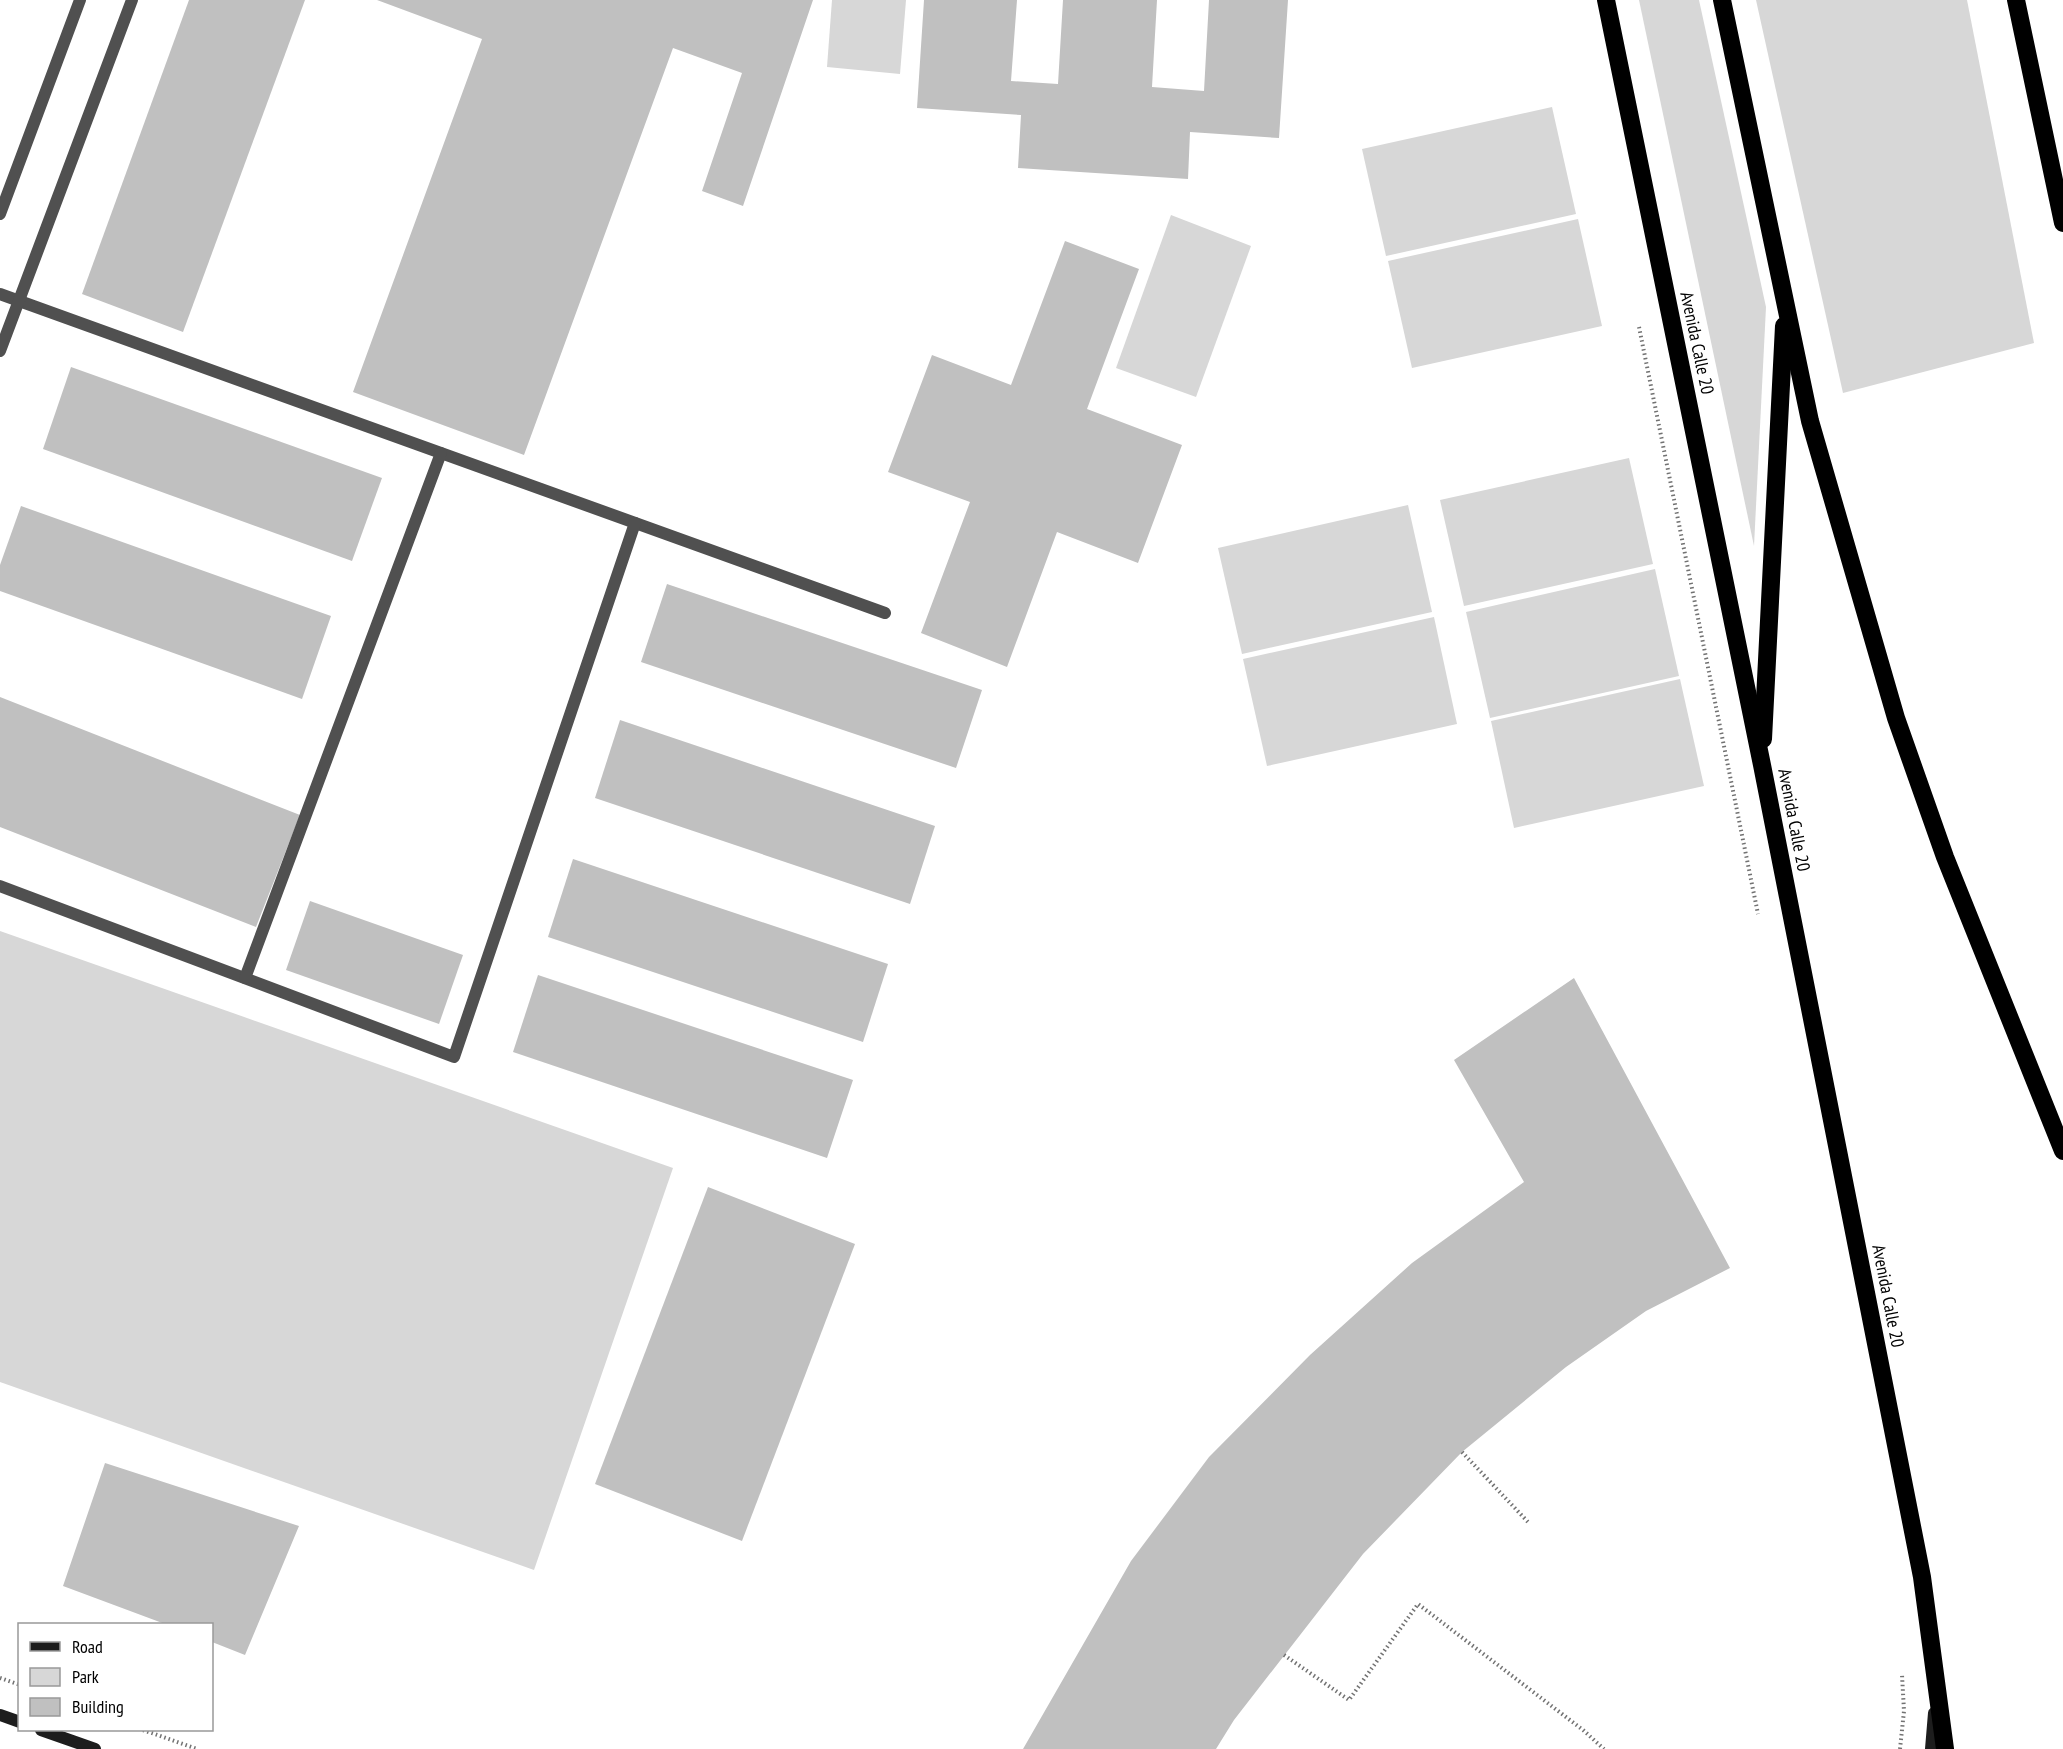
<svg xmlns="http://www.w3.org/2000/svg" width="2063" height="1749" viewBox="0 0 2063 1749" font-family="'PT Sans Narrow',sans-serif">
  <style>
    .green { fill: #d7d7d7 }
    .building { fill: #c0c0c0 }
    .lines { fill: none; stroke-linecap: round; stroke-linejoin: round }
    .path { stroke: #727272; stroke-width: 4; stroke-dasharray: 1.5 3; stroke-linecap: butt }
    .lane { stroke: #505050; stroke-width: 12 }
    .secondary { stroke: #1d1d1d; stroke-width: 12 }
    .highway { stroke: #000; stroke-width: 18 }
    .labels { text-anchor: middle; stroke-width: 6; stroke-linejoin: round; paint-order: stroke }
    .street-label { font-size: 18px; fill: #000; stroke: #fff }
  </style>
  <rect width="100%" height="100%" fill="#fff"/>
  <g class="green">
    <path d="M832 0H906L900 74 827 67Z"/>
    <path d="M1639 0H1699L1766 307 1754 546Z"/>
    <path d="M1756 0H1967L2034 343 1843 393Z"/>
    <path d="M1552 107 1576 214 1386 256 1362 149Z"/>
    <path d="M1171 215 1251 246 1196 397 1116 368Z"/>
    <path d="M1578 219 1602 326 1412 368 1388 261Z"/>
    <path d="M1629 458 1653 564 1464 606 1440 500Z"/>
    <path d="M1408 505 1432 612 1242 654 1218 548Z"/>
    <path d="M1655 569 1679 676 1490 718 1466 612Z"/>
    <path d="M1434 617 1457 724 1267 766 1243 659Z"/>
    <path d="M1680 679 1704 786 1514 828 1491 721Z"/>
    <path d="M0 931 673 1168 534 1570 0 1382Z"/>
  </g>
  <g class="building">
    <path d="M189 0H305L183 332 82 294Z"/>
    <path d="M377 0H813L743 206 702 191 742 73 673 48 524 455 353 392 482 39Z"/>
    <path d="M924 0H1017L1011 81 1058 84 1063 0H1157L1152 87 1204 91 1209 0H1288L1279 138 1190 132 1188 179 1018 168 1021 115 917 108Z"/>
    <path d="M1065 241 1139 269 1087 409 1182 445 1138 563 1057 532 1007 667 921 633 970 502 888 472 932 355 1011 385Z"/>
    <path d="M71 367 382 478 352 561 43 449Z"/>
    <path d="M21 506 331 616 302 699 0 591V565Z"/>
    <path d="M667 584 982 690 956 768 641 662Z"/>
    <path d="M0 697 300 815 256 927 0 827Z"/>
    <path d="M620 720 935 826 910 904 595 798Z"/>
    <path d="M573 859 888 964 863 1042 548 937Z"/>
    <path d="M310 901 463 955 439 1024 286 970Z"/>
    <path d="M538 975 853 1080 827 1158 513 1052Z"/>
    <path d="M1574 978 1730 1268 1646 1311 1566 1367 1462 1452 1363 1554 1234 1720 1216 1749H1023L1131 1561 1209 1457 1310 1355 1412 1263 1524 1182 1454 1060Z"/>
    <path d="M708 1187 855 1244 742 1541 595 1484Z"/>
    <path d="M105 1463 299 1526 245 1655 212 1642V1624H165L63 1586Z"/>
  </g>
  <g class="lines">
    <g class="path">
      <path d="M1639 327 1758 914"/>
      <path d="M1462 1452 1528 1522"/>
      <path d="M1284 1655 1349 1700 1418 1604 1583 1730 1604 1749"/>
      <path d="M0 1678 20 1685"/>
      <path d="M143 1730 197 1749"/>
      <path d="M1900 1749 1904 1711 1902 1675"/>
    </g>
    <g class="lane">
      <path d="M0 214 80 0"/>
      <path d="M0 294 885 613"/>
      <path d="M0 351 132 0"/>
      <path d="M0 886 454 1057 635 523"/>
      <path d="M245 978 441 453"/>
    </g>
    <g class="secondary">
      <path d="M0 1715 20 1722"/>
      <path d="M41 1730 95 1749"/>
      <path d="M1931 1749 1934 1713"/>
    </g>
    <g class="highway">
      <path d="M1606 0 1762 765 1922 1577 1945 1749"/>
      <path d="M1722 0 1810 421 1896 718 1945 857 2063 1151"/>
      <path d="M2016 0 2063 223"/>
      <path d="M1763 739 1784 326"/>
    </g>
  </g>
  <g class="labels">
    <g class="street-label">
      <text transform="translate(1697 343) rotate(78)" y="6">Avenida Calle 20</text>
      <text transform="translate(1794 820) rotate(79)" y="6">Avenida Calle 20</text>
      <text transform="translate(1888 1296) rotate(79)" y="6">Avenida Calle 20</text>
    </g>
  </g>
  <rect x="18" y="1623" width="195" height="108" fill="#ffffff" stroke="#999999" stroke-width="1.5"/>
  <rect x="30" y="1642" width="30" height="9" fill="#1d1d1d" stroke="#999999" stroke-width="1.5"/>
  <text x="72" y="1653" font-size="18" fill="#000000">Road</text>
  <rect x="30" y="1668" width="30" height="18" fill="#d7d7d7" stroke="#999999" stroke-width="1.5"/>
  <text x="72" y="1683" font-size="18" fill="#000000">Park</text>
  <rect x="30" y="1698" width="30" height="18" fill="#c0c0c0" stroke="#999999" stroke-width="1.5"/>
  <text x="72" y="1713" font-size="18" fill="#000000">Building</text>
</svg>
